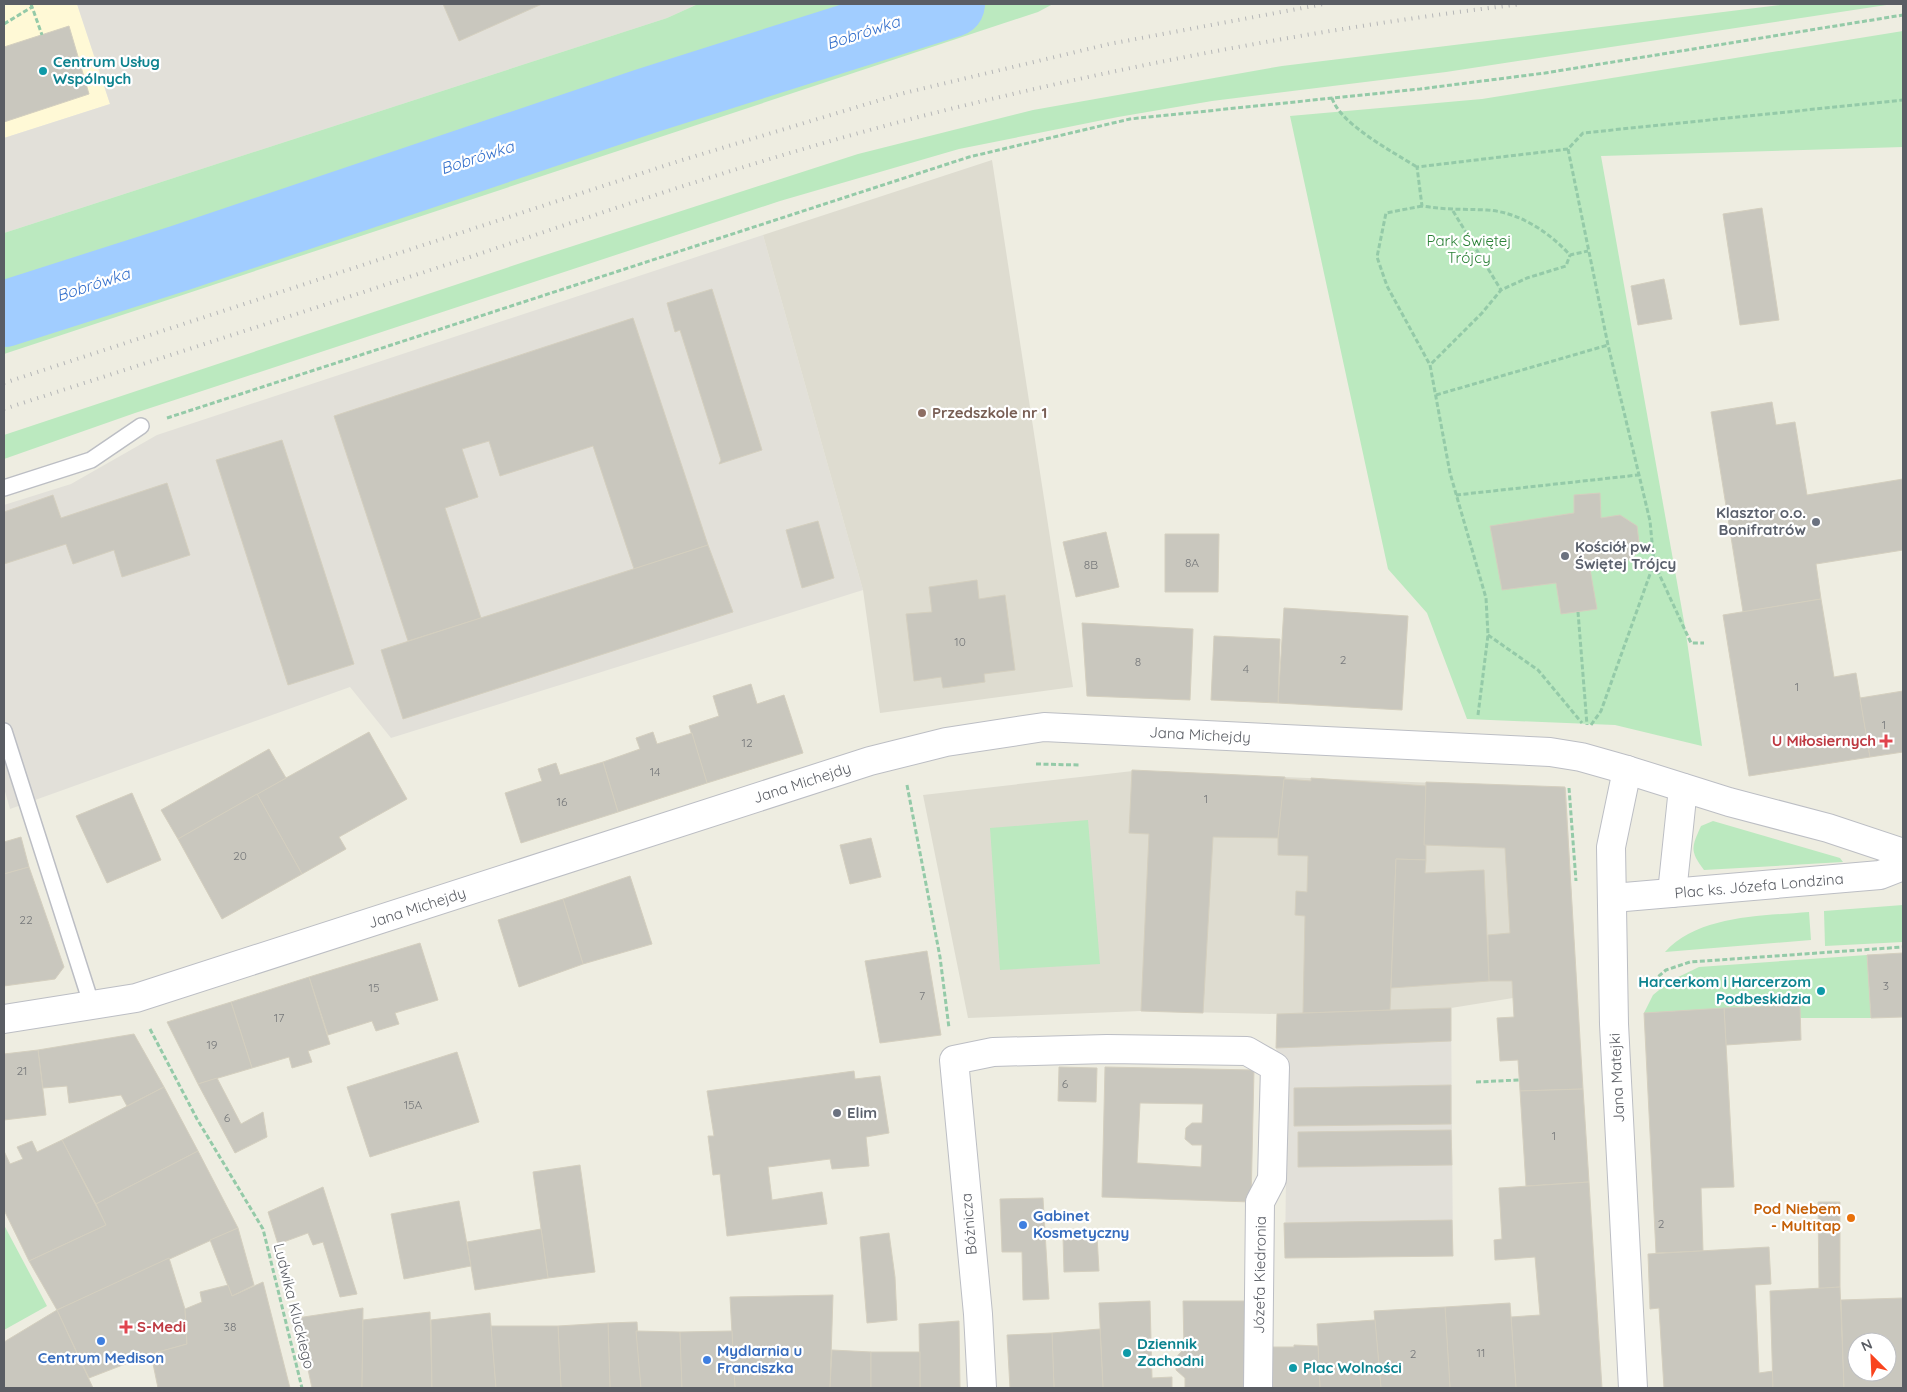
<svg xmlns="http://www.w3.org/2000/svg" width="1907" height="1392" viewBox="0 0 1907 1392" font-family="Quicksand,sans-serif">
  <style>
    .commercial { fill: #fff9d6 }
    .industrial { fill: #e2e0d9 }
    .education { fill: #dedcd0 }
    .green { fill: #bbe9bf }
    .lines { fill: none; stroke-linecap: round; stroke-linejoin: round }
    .river { stroke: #a1cdff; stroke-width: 66 }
    .building { fill: #c9c7be; stroke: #d4cfbf; fill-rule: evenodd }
    .service-casing { stroke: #bcbec4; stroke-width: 18 }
    .minor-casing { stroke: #bcbec4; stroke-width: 30 }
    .tertiary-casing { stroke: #bcbec4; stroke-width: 30 }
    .path { stroke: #94caa8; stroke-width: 3; stroke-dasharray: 5 2.5; stroke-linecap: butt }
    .service { stroke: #fff; stroke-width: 15 }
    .minor { stroke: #fff; stroke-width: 28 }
    .tertiary { stroke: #fff; stroke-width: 28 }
    .rail { stroke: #b5b6b7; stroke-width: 4; stroke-dasharray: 1 6; stroke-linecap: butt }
    .culture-dot { fill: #0f9aa8; stroke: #fff; stroke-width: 2 }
    .education-dot { fill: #8d6e63; stroke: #fff; stroke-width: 2 }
    .worship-dot { fill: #6b7280; stroke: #fff; stroke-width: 2 }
    .health-dot { fill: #e0444e; stroke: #fff; stroke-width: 2 }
    .food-dot { fill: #e8710a; stroke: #fff; stroke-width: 2 }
    .shop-dot { fill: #3f7fe0; stroke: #fff; stroke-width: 2 }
    .labels { text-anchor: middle; stroke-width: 4.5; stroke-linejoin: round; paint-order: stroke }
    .number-label { font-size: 12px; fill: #76787a }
    .culture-label { font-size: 15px; font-weight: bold; fill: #0d838f; stroke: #fff; text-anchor: start }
    .park-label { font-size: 15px; fill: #2c8238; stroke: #fff }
    .education-label { font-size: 15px; font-weight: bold; fill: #785e54; stroke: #fff; text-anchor: start }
    .worship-label { font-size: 15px; font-weight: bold; fill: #5b616d; stroke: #fff; text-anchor: start }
    .street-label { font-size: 15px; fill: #5a5d64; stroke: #fff }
    .health-label { font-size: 15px; font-weight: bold; fill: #be3a42; stroke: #fff; text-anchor: end }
    .food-label { font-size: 15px; font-weight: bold; fill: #c56008; stroke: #fff; text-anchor: end }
    .shop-label { font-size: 15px; font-weight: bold; fill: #366cbe; stroke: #fff; text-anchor: start }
    .water-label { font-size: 16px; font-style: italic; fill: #3873cd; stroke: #fff }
  </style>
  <rect width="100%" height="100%" fill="#eeede1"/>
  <path class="commercial" d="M4 4H77L110 104 4 138Z"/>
  <g class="industrial">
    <path d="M77 4H698L667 18 4 233V138L110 104Z"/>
    <path d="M763 235 863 590 391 738 350 687 10 809 4 788V505L71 484 157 435Z"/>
    <path d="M1451 1008 1453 1256 1285 1258 1287 1093 1276 1048 1277 1014Z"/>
  </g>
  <g class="education">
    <path d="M992 160 1073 687 880 713 863 590 763 235Z"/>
    <path d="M1133 771 1566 788 1577 995 1513 998 1451 1008 1277 1014 1141 1011 968 1018 923 795Z"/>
  </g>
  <g class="green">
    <path d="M698 4H1053L1038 12 4 354V233L667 18Z"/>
    <path d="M1789 4H1893L1446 72 1212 101 1118 117 959 149 780 201 135 413 4 459V435L542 256 858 154 1033 110 1282 66Z"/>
    <path d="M1903 31V147L1601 156 1685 627 1702 746 1615 725 1467 719 1427 613 1388 569 1290 116 1482 99Z"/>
    <path d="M1088 820 1100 964 1000 970 990 828Z"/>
    <path d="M1713 821 1840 858 1843 862 1704 870C1690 851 1691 848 1701 826Z"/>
    <path d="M1903 905V942L1825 946 1824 911Z"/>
    <path d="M1809 912 1811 940 1665 952C1699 915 1762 916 1809 912Z"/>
    <path d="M1867 955 1871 1018H1800L1799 1005 1644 1013 1653 995 1670 981 1699 967Z"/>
    <path d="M4 1225 47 1306 4 1330Z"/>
  </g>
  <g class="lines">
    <path class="river" d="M4 314 180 258 646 101 952 4"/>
  </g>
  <g class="building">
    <path d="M443 4H542L459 41Z"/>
    <path d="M69 26 89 94 4 122V47Z"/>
    <path d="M1762 208 1779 320 1740 325 1723 214Z"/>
    <path d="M1664 279 1672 319 1638 325 1631 286Z"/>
    <path d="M712 289 762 450 719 464 721 460 680 330 675 332 667 303Z"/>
    <path d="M633 318 708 545 634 569 593 446 500 476 489 441 462 449 478 497 445 508 481 618 408 641 334 416Z"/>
    <path d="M1772 402 1776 425 1795 422 1807 495 1903 479V550L1816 564 1821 599 1743 612 1711 412Z"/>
    <path d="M282 440 354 664 288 685 216 460Z"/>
    <path d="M167 483 190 555 122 577 114 550 73 564 66 544 4 564V512L53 495 61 518Z"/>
    <path d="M1600 493 1601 518 1620 515 1637 526 1640 551 1627 561 1590 569 1597 609 1561 614 1556 583 1502 590 1490 526 1574 513V495Z"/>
    <path d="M818 521 834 578 802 588 786 530Z"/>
    <path d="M1106 532 1119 587 1076 597 1063 542Z"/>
    <path d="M1165 534H1219L1218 592H1165Z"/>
    <path d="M708 545 733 612 403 719 381 650Z"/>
    <path d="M977 580 979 599 1005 595 1015 670 984 674 985 682 943 688 941 677 914 681 906 614 932 612 929 587Z"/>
    <path d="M1821 599 1834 677 1856 673 1870 757 1749 776 1723 615Z"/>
    <path d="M1284 608 1408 616 1402 710 1278 703Z"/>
    <path d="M1082 623 1193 629 1190 700 1087 696Z"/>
    <path d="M1214 636 1280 639 1278 703 1211 700Z"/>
    <path d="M751 684 757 704 784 695 803 753 707 783 689 726 719 716 713 696Z"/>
    <path d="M1903 691V752L1870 757 1860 698Z"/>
    <path d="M369 732 407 799 339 837 346 849 302 874 257 794Z"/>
    <path d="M653 732 657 744 692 733 707 783 618 812 603 762 640 749 636 738Z"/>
    <path d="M269 749 286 778 178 839 161 810Z"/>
    <path d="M603 762 618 812 521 843 505 793 542 781 538 769 556 763 560 775Z"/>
    <path d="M1132 770 1285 777 1278 838 1213 837 1203 1013 1141 1011 1149 834 1129 833Z"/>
    <path d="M1311 778 1426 786V860L1396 859 1390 1010 1303 1013 1305 916 1295 915 1296 891 1307 892 1308 856 1278 855V838L1284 779 1311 781Z"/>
    <path d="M1426 782 1565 787 1583 1089 1520 1091 1518 1060 1500 1061 1497 1018 1514 1017 1512 981H1489L1488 935 1510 933 1505 848 1424 845Z"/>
    <path d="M132 793 161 860 107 883 76 816Z"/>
    <path d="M257 794 302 874 222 919 178 839Z"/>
    <path d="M21 837 29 867 4 874V842Z"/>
    <path d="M871 838 881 877 850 884 840 845Z"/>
    <path d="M1396 859 1426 860 1425 873 1484 870 1489 981 1391 988Z"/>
    <path d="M29 867 64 967 55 979 4 986V874Z"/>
    <path d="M630 876 652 944 583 964 563 899Z"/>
    <path d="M563 899 583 964 519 987 498 920Z"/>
    <path d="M420 943 438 1000 395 1013 399 1024 376 1031 372 1021 328 1035 309 977Z"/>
    <path d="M927 951 941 1035 880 1043 865 961Z"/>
    <path d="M1903 953V1017L1871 1018 1867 955Z"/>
    <path d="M309 977 330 1044 308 1051 312 1062 292 1068 289 1057 252 1068 231 1002Z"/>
    <path d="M231 1002 252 1068 198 1084 167 1022Z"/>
    <path d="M1800 1005 1801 1040 1726 1045 1724 1008Z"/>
    <path d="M1451 1008V1041L1276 1048 1277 1014Z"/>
    <path d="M1724 1008 1734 1187 1701 1188 1703 1251 1656 1253 1644 1013Z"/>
    <path d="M134 1034 164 1087 127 1106 121 1095 69 1103 67 1086 43 1088 38 1050Z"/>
    <path d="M38 1050 46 1115 4 1120V1054Z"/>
    <path d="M457 1052 479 1122 370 1157 347 1087Z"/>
    <path d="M1059 1067 1097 1068 1096 1102 1058 1101Z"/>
    <path d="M1105 1067 1254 1070 1251 1202 1102 1197ZM1140 1103 1203 1104 1202 1123H1192L1186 1128 1185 1139 1192 1145H1202L1201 1167 1137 1163Z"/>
    <path d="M854 1071 855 1079 880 1076 889 1133 866 1137 869 1166 832 1169 830 1159 768 1167 772 1200 822 1192 827 1224 727 1236 720 1174 713 1175 708 1136H714L707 1091Z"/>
    <path d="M217 1078 241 1124 263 1112 267 1137 235 1153 198 1084Z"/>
    <path d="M1451 1085V1124L1294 1126V1088Z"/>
    <path d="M164 1087 198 1151 96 1204 62 1140Z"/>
    <path d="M1583 1089 1589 1182 1526 1186 1520 1091Z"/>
    <path d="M1451 1130 1452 1165 1298 1167V1132Z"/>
    <path d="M62 1140 106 1225 29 1261 4 1210V1151L10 1164 23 1159 17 1147 32 1141 37 1152Z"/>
    <path d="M198 1151 238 1228 57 1310 29 1261 106 1225 96 1204Z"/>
    <path d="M580 1165 595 1272 548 1278 533 1172Z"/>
    <path d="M1589 1182 1602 1388H1516L1511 1317 1540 1315 1535 1257 1495 1260 1494 1240 1502 1239 1499 1188Z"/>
    <path d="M323 1187 357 1294 340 1297 323 1242 313 1245 308 1233 278 1244 268 1212Z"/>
    <path d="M1043 1198 1049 1299 1023 1300 1022 1252H1002L1000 1199Z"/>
    <path d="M459 1201 471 1266 404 1279 391 1214Z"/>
    <path d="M1818 1202H1840V1287L1819 1289Z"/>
    <path d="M1452 1220 1453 1256 1285 1258 1284 1223Z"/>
    <path d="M238 1228 254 1285 232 1296 210 1240Z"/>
    <path d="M541 1229 548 1278 475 1290 467 1242Z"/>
    <path d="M889 1233 895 1277 897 1320 867 1323 860 1237Z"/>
    <path d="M1097 1236 1099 1271 1064 1272 1063 1237Z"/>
    <path d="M1769 1247 1771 1284 1755 1285 1759 1373 1773 1371V1388H1664L1659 1308 1650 1309 1648 1254Z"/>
    <path d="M169 1258 185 1309 187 1344 151 1354 89 1378 57 1310Z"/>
    <path d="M263 1282 290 1388H158L151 1354 187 1344 185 1309 202 1302 200 1292 228 1285 232 1296Z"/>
    <path d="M1840 1287 1844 1388H1773L1770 1291Z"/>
    <path d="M833 1295 830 1388H735L730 1297Z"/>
    <path d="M1903 1298V1388H1844L1841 1300ZM1857 1342H1887V1372H1857Z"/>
    <path d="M1150 1301 1152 1378 1172 1377V1388H1103L1099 1303Z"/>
    <path d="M1183 1301H1248V1388H1185V1378L1176 1370 1177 1356 1184 1349Z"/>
    <path d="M1510 1303 1516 1388H1450L1445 1307Z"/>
    <path d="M1445 1307 1450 1388H1381L1374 1311Z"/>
    <path d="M363 1308 362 1388H312L297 1318Z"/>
    <path d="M57 1310 93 1388H4V1342Z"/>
    <path d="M430 1312 432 1388H362L363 1320Z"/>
    <path d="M490 1313 496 1388H432L431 1320Z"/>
    <path d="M1375 1320 1381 1388H1320L1317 1324Z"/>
    <path d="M959 1321 960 1388H920L919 1324Z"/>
    <path d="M637 1322 641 1388H610L608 1323Z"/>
    <path d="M608 1323 610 1388H561L558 1326Z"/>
    <path d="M491 1326H558L561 1388H496Z"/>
    <path d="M1100 1329 1103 1388H1054L1052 1333Z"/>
    <path d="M636 1331 680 1332 682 1388H641Z"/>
    <path d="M732 1331 735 1388H682L680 1332Z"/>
    <path d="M1052 1333 1054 1388H1010L1007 1335Z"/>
    <path d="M1294 1345 1318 1346 1320 1388H1266L1267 1347H1294Z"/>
    <path d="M832 1350 871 1352V1388H830Z"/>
    <rect x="871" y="1352" width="49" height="36"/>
  </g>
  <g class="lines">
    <g class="service-casing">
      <g id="service">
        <path d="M4 488 91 460 141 426"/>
        <path d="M4 731 92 1006"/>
      </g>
    </g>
    <g class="minor-casing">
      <g id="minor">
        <path d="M1627 770 1611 847 1614 1024 1633 1388"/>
        <path d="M1672 893 1683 788"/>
        <path d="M1613 898 1880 875 1903 866"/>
        <path d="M982 1388 978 1314 954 1060 993 1052 1107 1049 1247 1051 1275 1067 1272 1179 1260 1202 1258 1388"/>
      </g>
    </g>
    <g class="tertiary-casing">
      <path id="tertiary" d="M4 1019 136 998 870 761 946 742 1044 727 1550 752 1581 757 1627 770 1729 802 1828 828 1903 853"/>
    </g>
    <g class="path">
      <path d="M31 4 42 35"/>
      <path d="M4 24 32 7"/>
      <path d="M1332 98C1340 124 1393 152 1417 167"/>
      <path d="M1568 149 1417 167 1422 206C1445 210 1464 209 1487 210 1519 212 1549 232 1570 255L1588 251"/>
      <path d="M1422 206 1386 213 1377 257 1387 286 1430 365"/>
      <path d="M1453 211 1501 290"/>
      <path d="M1436 395 1608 345"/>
      <path d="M167 418 969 157 1130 119 1420 89 1545 73 1903 15"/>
      <path d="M1456 495 1638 475"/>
      <path d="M1654 563 1691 643H1704"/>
      <path d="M1578 612 1587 725"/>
      <path d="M1488 635 1538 670 1582 723"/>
      <path d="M1478 715 1488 635 1486 598 1450 473 1430 365 1482 313 1501 290 1527 278 1566 266 1570 255"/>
      <path d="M1591 725 1601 711 1654 563 1650 521 1608 345 1568 149 1583 133 1903 100"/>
      <path d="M1036 764 1079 765"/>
      <path d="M907 785 940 957 949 1028"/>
      <path d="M1569 788 1576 881"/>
      <path d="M1647 986 1666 970 1690 962 1903 947"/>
      <path d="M150 1029 197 1119 263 1229 302 1388"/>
      <path d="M1476 1082 1519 1080"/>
    </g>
    <use href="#service" class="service"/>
    <use href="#minor" class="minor"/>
    <use href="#tertiary" class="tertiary"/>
    <g class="rail">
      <path d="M4 383 679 161 900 94 1109 44 1324 4"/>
      <path d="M4 409C159 359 315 308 470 257 627 204 785 150 946 110 1136 63 1328 27 1522 4"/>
    </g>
  </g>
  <g class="culture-dot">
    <circle cx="43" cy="71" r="5"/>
    <circle cx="1821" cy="991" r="5"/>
    <circle cx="1127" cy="1353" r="5"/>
    <circle cx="1293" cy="1368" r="5"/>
  </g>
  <circle class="education-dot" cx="922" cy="413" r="5"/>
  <g class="worship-dot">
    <circle cx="1816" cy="522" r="5"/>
    <circle cx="1565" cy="556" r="5"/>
    <circle cx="837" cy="1113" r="5"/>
  </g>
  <g class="health-dot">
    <path d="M1883.5 733.5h5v5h5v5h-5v5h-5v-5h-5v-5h5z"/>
    <path d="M123.5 1319.5h5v5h5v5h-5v5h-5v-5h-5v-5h5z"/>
  </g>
  <circle class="food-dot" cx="1851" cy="1218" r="5"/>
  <g class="shop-dot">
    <circle cx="1023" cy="1225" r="5"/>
    <circle cx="101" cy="1341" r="5"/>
    <circle cx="707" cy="1360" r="5"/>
  </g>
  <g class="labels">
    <g class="number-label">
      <text x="1192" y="567">8A</text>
      <text x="1091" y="569">8B</text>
      <text x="960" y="646">10</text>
      <text x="1343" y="664">2</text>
      <text x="1138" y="666">8</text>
      <text x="1246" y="673">4</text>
      <text x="1797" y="691">1</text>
      <text x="1884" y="729">1</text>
      <text x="747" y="747">12</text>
      <text x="655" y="776">14</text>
      <text x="1206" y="803">1</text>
      <text x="562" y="806">16</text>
      <text x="240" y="860">20</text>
      <text x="26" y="924">22</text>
      <text x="1886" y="990">3</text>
      <text x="374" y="992">15</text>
      <text x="922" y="1000">7</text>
      <text x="279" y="1022">17</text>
      <text x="212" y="1049">19</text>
      <text x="22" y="1075">21</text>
      <text x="1065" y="1088">6</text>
      <text x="413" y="1109">15A</text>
      <text x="227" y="1122">6</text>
      <text x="1554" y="1140">1</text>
      <text x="1661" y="1228">2</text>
      <text x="230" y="1331">38</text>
      <text x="1481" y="1357">11</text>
      <text x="1413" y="1358">2</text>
    </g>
    <g class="culture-label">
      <text x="53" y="67">Centrum Usług<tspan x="53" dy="17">Wspólnych</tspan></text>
      <text x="1811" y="987" text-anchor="end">Harcerkom i Harcerzom<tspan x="1811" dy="17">Podbeskidzia</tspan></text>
      <text x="1137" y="1349">Dziennik<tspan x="1137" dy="17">Zachodni</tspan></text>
      <text x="1303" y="1373">Plac Wolności</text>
    </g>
    <g class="park-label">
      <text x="1469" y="246">Park Świętej<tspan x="1469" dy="17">Trójcy</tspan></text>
    </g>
    <g class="education-label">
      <text x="932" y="418">Przedszkole nr 1</text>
    </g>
    <g class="worship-label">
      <text x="1806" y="518" text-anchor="end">Klasztor o.o.<tspan x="1806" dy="17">Bonifratrów</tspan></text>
      <text x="1575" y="552">Kościół pw.<tspan x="1575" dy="17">Świętej Trójcy</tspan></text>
      <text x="847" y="1118">Elim</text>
    </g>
    <g class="street-label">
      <text transform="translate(1200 735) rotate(3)" y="5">Jana Michejdy</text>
      <text transform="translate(802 783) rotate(-18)" y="5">Jana Michejdy</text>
      <text transform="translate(1759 886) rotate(-5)" y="5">Plac ks. Józefa Londzina</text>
      <text transform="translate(417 908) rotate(-18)" y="5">Jana Michejdy</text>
      <text transform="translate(1617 1078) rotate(-93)" y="5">Jana Matejki</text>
      <text transform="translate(969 1224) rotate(-95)" y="5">Bóżnicza</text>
      <text transform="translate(1260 1275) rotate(-89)" y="5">Józefa Kiedronia</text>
      <text transform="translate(294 1306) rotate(76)" y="5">Ludwika Kluckiego</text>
    </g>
    <g class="health-label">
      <text x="1876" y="746">U Miłosiernych</text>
      <text x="137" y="1332" text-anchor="start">S-Medi</text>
    </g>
    <g class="food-label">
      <text x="1841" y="1214">Pod Niebem<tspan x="1841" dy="17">- Multitap</tspan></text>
    </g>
    <g class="shop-label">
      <text x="1033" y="1221">Gabinet<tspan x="1033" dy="17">Kosmetyczny</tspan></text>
      <text x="717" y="1356">Mydlarnia u<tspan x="717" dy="17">Franciszka</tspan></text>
      <text x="101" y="1363" text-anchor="middle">Centrum Medison</text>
    </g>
    <g class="water-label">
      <text transform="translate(863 32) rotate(-18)" y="6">Bobrówka</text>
      <text transform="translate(477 157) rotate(-18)" y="6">Bobrówka</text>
      <text transform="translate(93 284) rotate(-18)" y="6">Bobrówka</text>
    </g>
  </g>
  <rect width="1907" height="1392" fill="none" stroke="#5a5d64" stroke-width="10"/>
  <g transform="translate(1872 1357) rotate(336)"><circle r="24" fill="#ffffff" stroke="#bdbec1"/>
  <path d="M0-4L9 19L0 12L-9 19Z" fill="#f9431d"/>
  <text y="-8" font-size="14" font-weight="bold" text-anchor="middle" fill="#5a5d64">N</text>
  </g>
</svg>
